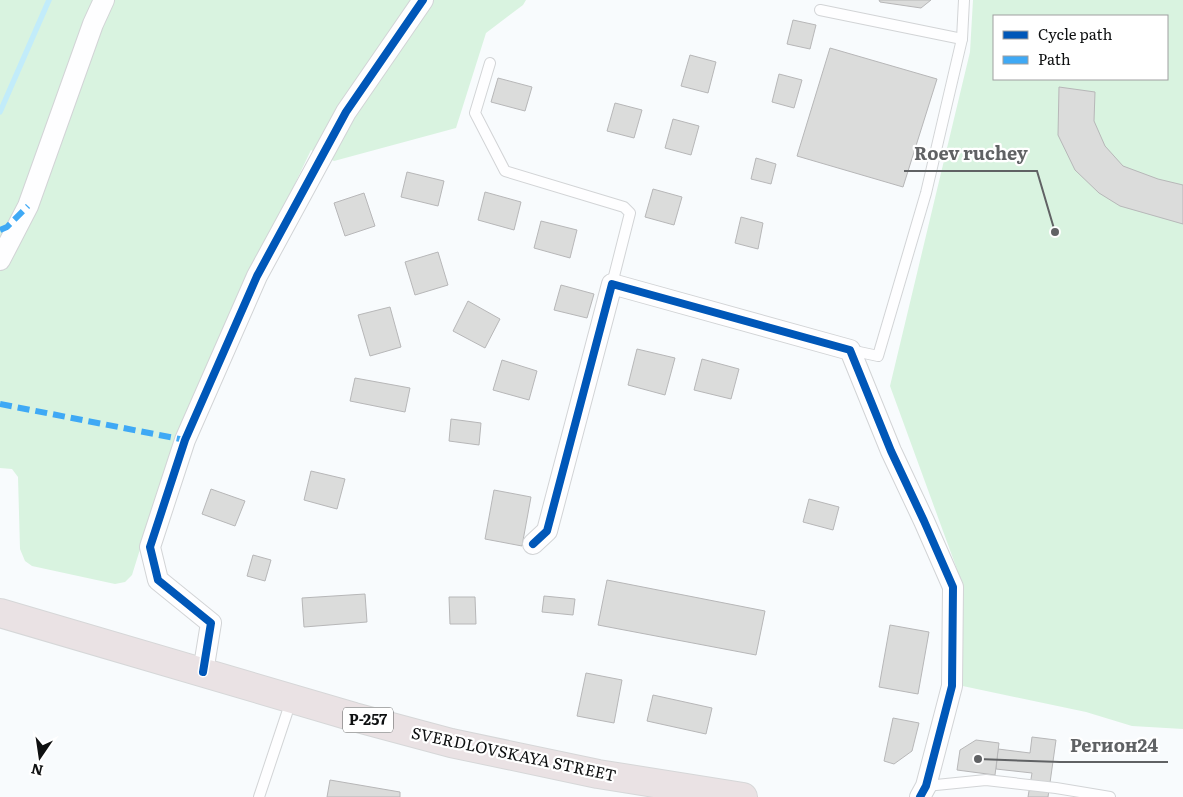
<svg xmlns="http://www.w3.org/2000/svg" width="1183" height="797" viewBox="0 0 1183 797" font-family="Literata,serif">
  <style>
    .green { fill: #d9f3e0; fill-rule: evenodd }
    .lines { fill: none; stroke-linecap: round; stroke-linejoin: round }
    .stream { stroke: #c2ecfa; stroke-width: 5.5 }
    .building { fill: #dbdcdb; stroke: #b7b7b8 }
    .service-casing { stroke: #d2d4d6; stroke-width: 12 }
    .minor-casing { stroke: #d2d4d6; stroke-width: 22 }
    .trunk-casing { stroke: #d6d7d8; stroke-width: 30 }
    .service { stroke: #fefeff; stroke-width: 10 }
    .minor { stroke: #fefeff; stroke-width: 20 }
    .trunk { stroke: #eae2e4; stroke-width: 28 }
    .quiet { stroke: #3fa9f5; stroke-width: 6; stroke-dasharray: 12 6; stroke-linecap: butt }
    .cycleway-casing { stroke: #fff; stroke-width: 11 }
    .cycleway { stroke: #0057b8; stroke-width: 8 }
    .labels { text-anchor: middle; stroke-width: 4.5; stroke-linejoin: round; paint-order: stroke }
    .shield { fill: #fff; stroke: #565858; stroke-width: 1 }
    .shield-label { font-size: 15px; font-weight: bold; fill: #0e1011 }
    .street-label { font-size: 16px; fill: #0e1011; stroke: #fff }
    .leader { fill: none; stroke: #606264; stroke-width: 2 }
    .callout-dot { fill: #606264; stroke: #fff; stroke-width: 2 }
    .callout-label { font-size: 18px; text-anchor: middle; font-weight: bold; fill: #606264; stroke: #fff; stroke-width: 4.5; stroke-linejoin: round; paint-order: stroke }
  </style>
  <rect width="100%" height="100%" fill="#f8fbfd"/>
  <g class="green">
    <path d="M0 0H526L523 5 486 33 456 128 334 161 311 150 176 434 132 575 125 582 115 584 32 566 25 561 20 549 18 477 12 469 0 468Z"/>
    <path d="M973 0H1183V729L1132 726 1086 712 958 685 962 583 890 386 970 52ZM994 16H1167V79H994Z"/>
  </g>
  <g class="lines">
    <path class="stream" d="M0 112 49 0"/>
  </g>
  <g class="building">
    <path d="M879 0H931L921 8 880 2Z"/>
    <path d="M793 20 816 25 810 49 787 44Z"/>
    <path d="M830 48 937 79 903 187 797 156Z"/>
    <path d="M690 55 716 62 708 93 681 86Z"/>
    <path d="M779 74 802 80 794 108 772 102Z"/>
    <path d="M498 78 532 87 525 111 491 102Z"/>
    <path d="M1059 87 1095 92 1094 121 1105 146 1123 166 1158 179 1183 185V224L1120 206 1099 193 1075 170 1058 135Z"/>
    <path d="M615 103 642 110 634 138 607 131Z"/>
    <path d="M673 119 699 126 691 155 665 148Z"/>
    <path d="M756 158 776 164 771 184 751 179Z"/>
    <path d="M407 172 444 181 438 206 401 197Z"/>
    <path d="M653 189 682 197 674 225 645 217Z"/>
    <path d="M485 192 521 202 514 230 478 220Z"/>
    <path d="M364 193 375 226 345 236 334 203Z"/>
    <path d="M741 217 763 223 758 249 735 243Z"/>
    <path d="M541 221 577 230 570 258 534 248Z"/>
    <path d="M438 252 448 285 415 295 405 262Z"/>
    <path d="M561 285 594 294 587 318 554 310Z"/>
    <path d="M468 301 500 319 485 348 453 331Z"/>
    <path d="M390 307 401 347 370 356 358 315Z"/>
    <path d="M637 349 675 358 665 395 628 385Z"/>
    <path d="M702 359 739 369 731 399 694 390Z"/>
    <path d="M502 360 537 371 529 400 493 390Z"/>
    <path d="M355 378 410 388 405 412 350 401Z"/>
    <path d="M451 419 481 423 479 445 449 441Z"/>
    <path d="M311 471 345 479 337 509 304 500Z"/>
    <path d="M211 489 245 501 235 526 202 514Z"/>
    <path d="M494 490 531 497 522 546 485 539Z"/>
    <path d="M809 499 839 507 833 530 803 522Z"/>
    <path d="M253 555 271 560 265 581 247 576Z"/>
    <path d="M607 580 765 611 756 655 598 625Z"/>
    <path d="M365 594 367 622 304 627 302 598Z"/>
    <path d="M544 596 575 599 573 615 542 612Z"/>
    <path d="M449 597H475L476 624H450Z"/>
    <path d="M890 625 929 632 918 694 879 687Z"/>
    <path d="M586 673 622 680 614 723 577 716Z"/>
    <path d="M653 695 712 708 706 734 647 721Z"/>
    <path d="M893 718 919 723 912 751 894 764 884 761Z"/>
    <path d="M1032 737 1056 740 1048 797H1028L1032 773 996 769 998 749 1030 753Z"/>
    <path d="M976 740 999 743 995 775 957 770 960 750Z"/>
    <path d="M330 780 400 792V797H327Z"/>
  </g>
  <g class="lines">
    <g class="service-casing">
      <g id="service">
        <path d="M820 10 962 39"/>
        <path d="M490 63 475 113 505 171 624 207 630 213 612 284"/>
        <path d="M850 350 878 356 926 193 962 39 964 0"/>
        <path d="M926 786 986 780 1056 788 1110 797"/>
        <path d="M259 797 291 701"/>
      </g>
    </g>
    <g class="minor-casing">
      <g id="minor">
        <path d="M0 260 28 206 93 24 104 0"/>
        <path d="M533 544 547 531 612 284 850 350 891 451 924 521 953 587 952 686 926 786 920 797"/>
        <path d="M203 672 211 623 158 580 150 547 185 440 257 276 346 112 423 0"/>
      </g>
    </g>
    <g class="trunk-casing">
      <path id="trunk" d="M0 613 354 717 451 743 598 774 743 797"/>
    </g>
    <use href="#service" class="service"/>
    <use href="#minor" class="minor"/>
    <use href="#trunk" class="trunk"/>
    <g class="quiet">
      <path d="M0 230 7 227 28 206"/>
      <path d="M0 404 185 440"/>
    </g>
    <g class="cycleway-casing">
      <g id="cycleway">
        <path d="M533 544 547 531 612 284 850 350 891 451 924 521 953 587 952 686 926 786 920 797"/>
        <path d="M203 672 211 623 158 580 150 547 185 440 257 276 346 112 423 0"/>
      </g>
    </g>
    <use href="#cycleway" class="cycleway"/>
  </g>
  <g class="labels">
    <rect class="shield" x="343" y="707.5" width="50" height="25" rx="4"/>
    <g class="shield-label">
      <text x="368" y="725">Р-257</text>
    </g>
    <g class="street-label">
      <text transform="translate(514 754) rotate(12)" y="6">SVERDLOVSKAYA STREET</text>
    </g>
  </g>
  <path class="leader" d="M1055 232L1037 171H904M978 759L1060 762H1168"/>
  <g class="callout-dot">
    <circle cx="1055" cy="232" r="5"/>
    <circle cx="978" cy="759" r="5"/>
  </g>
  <g class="callout-label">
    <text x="971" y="160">Roev ruchey</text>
    <text x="1114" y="752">Регион24</text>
  </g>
  <rect x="993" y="15" width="175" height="65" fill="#ffffff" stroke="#9f9fa0"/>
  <rect x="1003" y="31" width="25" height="8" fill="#0057b8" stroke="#9f9fa0"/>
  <text x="1038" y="40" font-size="15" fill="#0e1011">Cycle path</text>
  <rect x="1003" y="56" width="25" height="8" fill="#3fa9f5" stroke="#9f9fa0"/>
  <text x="1038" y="65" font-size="15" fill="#0e1011">Path</text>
  <g transform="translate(40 757) rotate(193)" stroke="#ffffff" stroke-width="4" paint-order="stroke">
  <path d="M0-4L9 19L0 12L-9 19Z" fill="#0e1011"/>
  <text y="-8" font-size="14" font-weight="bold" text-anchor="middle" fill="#0e1011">N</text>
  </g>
</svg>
